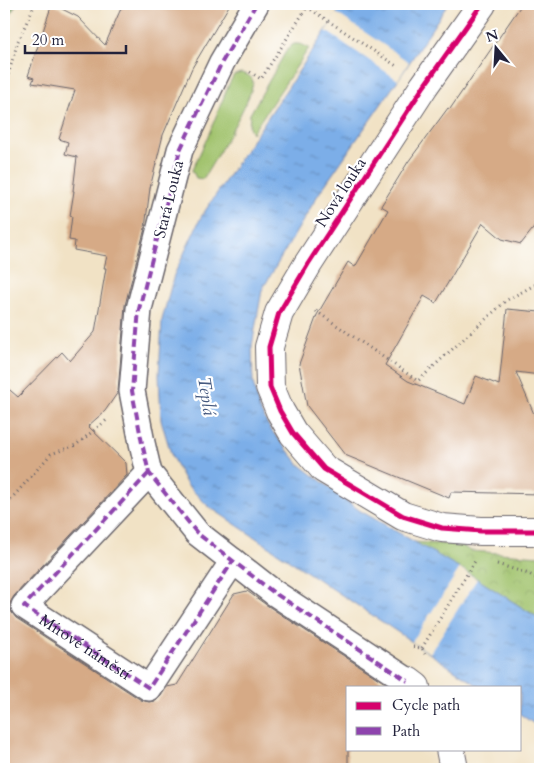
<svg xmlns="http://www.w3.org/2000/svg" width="544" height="773" viewBox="0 0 544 773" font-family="Cardo,serif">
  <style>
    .green { fill: #a0c26c; stroke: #617254 }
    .forest { fill: url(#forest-firs); stroke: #51654e }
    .park { fill: url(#park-crowns); stroke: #617254 }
    .water { fill: url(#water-ripples); stroke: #4f6892 }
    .pier { fill: #f1e2c5 }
    .building { fill: #d6aa86 }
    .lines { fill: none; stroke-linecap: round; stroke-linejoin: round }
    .pedestrian-casing { stroke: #6a656b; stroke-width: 28 }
    .minor-casing { stroke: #6a656b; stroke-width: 30 }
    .path { stroke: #6a656b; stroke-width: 3; stroke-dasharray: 1 4; stroke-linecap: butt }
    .pedestrian { stroke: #fff; stroke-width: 25 }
    .minor { stroke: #fff; stroke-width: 28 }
    .quiet { stroke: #8e44ad; stroke-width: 4; stroke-dasharray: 8 4; stroke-linecap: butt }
    .cycleway-casing { stroke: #fff; stroke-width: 8 }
    .cycleway { stroke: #d6006c; stroke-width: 5 }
    .labels { text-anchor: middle; stroke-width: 4.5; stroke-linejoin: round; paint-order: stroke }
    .street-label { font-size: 16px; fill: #22223b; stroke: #fff }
    .water-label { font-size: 18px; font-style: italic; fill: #465a80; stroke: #fff }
  </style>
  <defs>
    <pattern id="forest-firs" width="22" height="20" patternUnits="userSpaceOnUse" patternTransform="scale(1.25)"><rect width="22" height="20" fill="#80a860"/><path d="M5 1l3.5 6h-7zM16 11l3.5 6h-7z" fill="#688850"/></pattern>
    <pattern id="park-crowns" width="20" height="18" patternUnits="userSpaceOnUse" patternTransform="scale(1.25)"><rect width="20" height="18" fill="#a0c26c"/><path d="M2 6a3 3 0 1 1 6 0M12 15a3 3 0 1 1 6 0" fill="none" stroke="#8aa65e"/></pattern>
    <pattern id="water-ripples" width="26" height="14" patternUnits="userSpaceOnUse" patternTransform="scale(1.25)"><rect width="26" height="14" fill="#7caee8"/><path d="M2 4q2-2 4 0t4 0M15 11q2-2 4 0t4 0" fill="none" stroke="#658dbd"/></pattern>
  </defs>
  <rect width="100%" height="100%" fill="#fff"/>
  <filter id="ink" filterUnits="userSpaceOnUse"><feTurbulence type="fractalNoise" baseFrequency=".02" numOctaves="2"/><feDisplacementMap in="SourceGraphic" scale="10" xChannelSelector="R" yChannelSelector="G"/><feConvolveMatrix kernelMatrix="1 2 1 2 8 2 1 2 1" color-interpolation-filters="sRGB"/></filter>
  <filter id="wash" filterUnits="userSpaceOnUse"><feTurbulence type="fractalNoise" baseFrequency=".0096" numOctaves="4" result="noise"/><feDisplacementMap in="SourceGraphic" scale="20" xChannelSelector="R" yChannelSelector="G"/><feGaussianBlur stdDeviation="1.12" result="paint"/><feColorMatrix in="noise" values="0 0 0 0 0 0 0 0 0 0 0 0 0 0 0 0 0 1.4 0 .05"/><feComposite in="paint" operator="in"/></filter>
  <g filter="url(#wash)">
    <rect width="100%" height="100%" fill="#f1e2c5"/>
    <g class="green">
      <path d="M294 44H300L309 48 252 133 249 127 250 114 288 48Z"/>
      <path d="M241 73C246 74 252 76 253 82 253 97 213 163 203 179L196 178 192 170 208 136 229 84 234 75Z"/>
    </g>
    <path class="forest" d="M4 4H16L4 29Z"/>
    <path class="park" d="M413 542 460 545 471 551 540 556V619L460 568Z"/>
    <path class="water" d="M342 4H448L398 80 318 195 262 290 252 346 253 382 259 409 271 430 299 464 359 510 460 568 540 619V728L520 714V687H480L208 506 187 485 172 457 161 420 159 375 162 320 174 275 201 217 331 23Z"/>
    <g class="pier">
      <path d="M336 13 409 62 398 80 326 31Z"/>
      <path d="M460 568 477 579 430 653 412 642Z"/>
    </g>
    <g id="blocks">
      <g class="building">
        <path d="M52 4 78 17 105 45 123 4H230L192 68 163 135 150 188 145 228 125 305 118 392 105 411 88 426 126 463 127 475 14 596 10 603 11 611 16 618 141 700 149 702 156 701 161 696 167 687 177 685 234 594 247 591 265 604 391 687H348V769H4V385L18 397 62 352 70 361 95 332 106 268H104L107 256 74 250 75 241 69 240 72 216H70L74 191H73L77 157 65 154 68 142 59 139 75 90 32 83 34 78 28 76Z"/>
        <path d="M522 4H540V220L521 244 502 239 483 223 436 303 424 296 385 365 408 381 465 404 476 376 499 385 507 309 540 312V375L516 372 540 428V494L451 492 449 498 345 455 307 406 299 364 317 315 348 262 355 267 388 210 381 206 408 162 448 108 450 109Z"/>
      </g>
    </g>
  </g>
  <g filter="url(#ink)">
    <use href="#blocks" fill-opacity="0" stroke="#6a656b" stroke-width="1"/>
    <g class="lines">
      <g class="pedestrian-casing">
        <g id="pedestrian">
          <path d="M256 4 222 62 180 150 139 309 132 391 142 443 149 473 197 533 273 592 408 681"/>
          <path d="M149 473 24 606 149 688 233 561"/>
        </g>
      </g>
      <g class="minor-casing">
        <g id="minor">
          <path d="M482 4 424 86 308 264 279 313 269 347 270 387 280 411 293 433 324 469 403 516 442 528 481 531H540"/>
          <path d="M408 681 416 687"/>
          <path d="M450 749 454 769"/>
        </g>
      </g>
      <g class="path">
        <path d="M307 7 398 67"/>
        <path d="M250 72 261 79 309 4"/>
        <path d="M4 89 18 41 35 4"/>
        <path d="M316 311 418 381 447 354 507 300 540 282"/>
        <path d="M540 392H539L540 399"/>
        <path d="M4 507 51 454 76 445 108 419"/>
        <path d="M497 564 529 574 540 580"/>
        <path d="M413 647 422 648 425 654"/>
        <path d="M422 648 475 561"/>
      </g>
      <use href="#pedestrian" class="pedestrian"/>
      <use href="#minor" class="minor"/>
      <g class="quiet">
        <path d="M256 4 222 62 180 150 139 309 132 391 142 443 149 473 197 533 273 592 408 681"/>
        <path id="s1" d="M149 473 24 606 149 688 233 561"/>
      </g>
      <g class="cycleway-casing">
        <path id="cycleway" d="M482 4 424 86 308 264 279 313 269 347 270 387 280 411 293 433 324 469 403 516 442 528 481 531H540"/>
      </g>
      <use href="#cycleway" class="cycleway"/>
    </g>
  </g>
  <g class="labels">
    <g class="street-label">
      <text transform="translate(340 192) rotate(-57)" y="6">Nová louka</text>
      <text transform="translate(168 199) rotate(-76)" y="6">Stará Louka</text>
      <text dy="6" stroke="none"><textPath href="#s1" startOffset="256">Mírové náměstí</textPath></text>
    </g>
    <g class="water-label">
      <text transform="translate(207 396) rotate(81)" y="6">Teplá</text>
    </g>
  </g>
  <rect width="544" height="773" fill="none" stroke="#fff" stroke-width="20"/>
  <rect x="346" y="686" width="175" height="65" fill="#ffffff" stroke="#a7a7b1"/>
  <rect x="356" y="702" width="25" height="8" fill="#d6006c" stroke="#a7a7b1"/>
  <text x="392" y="710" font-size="15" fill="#22223b">Cycle path</text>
  <rect x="356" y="727" width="25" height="8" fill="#8e44ad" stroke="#a7a7b1"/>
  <text x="392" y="736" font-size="15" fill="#22223b">Path</text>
  <g transform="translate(496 48) rotate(342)" stroke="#ffffff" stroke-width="4" paint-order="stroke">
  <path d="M0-4L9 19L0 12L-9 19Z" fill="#22223b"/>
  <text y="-8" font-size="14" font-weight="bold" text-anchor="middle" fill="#22223b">N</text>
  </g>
  <path d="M25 45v8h101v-8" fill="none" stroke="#22223b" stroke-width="2.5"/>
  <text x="32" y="45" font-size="15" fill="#22223b" stroke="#ffffff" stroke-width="4" paint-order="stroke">20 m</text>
</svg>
